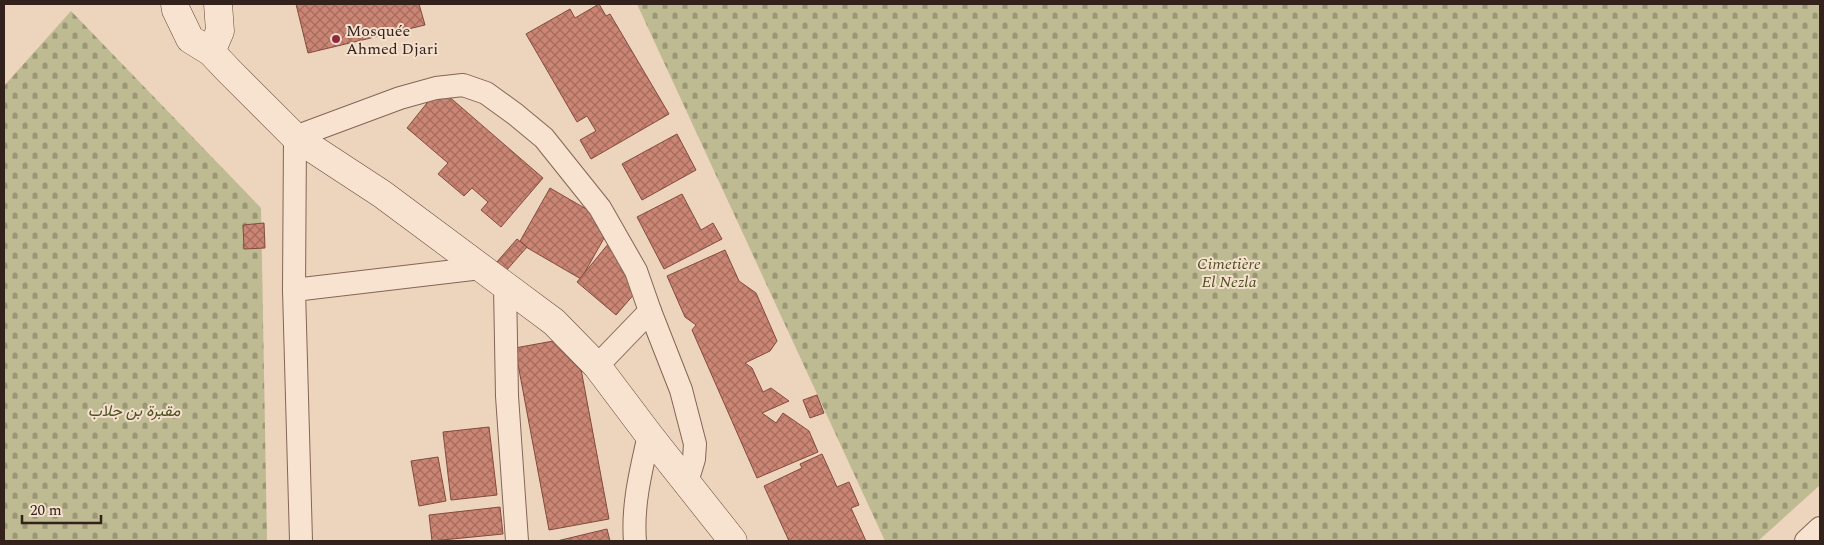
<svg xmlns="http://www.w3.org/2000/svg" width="1824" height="545" viewBox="0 0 1824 545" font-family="Spectral,Vazirmatn,serif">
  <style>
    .cemetery { fill: url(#cemetery-stones) }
    .building { fill: url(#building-cross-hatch); stroke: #834a3d }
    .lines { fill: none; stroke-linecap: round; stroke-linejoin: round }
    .street-casing { stroke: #846557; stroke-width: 24 }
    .secondary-casing { stroke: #65473a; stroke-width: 29 }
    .street { stroke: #f8e3d0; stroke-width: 22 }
    .secondary { stroke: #f8e3d0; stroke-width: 28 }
    .poi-dot { fill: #922840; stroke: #f4e0cd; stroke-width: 2 }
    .labels { text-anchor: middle; stroke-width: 4; stroke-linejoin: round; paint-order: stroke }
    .poi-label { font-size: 16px; fill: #33221b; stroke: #f4e0cd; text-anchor: start }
    .park-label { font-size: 16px; font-style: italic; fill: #4e5022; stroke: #f4e0cd }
  </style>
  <defs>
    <pattern id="cemetery-stones" width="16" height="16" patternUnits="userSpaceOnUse" patternTransform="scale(1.25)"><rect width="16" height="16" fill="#beba92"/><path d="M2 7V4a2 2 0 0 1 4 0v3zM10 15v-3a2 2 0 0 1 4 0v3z" fill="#9b9776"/></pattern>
    <pattern id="building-cross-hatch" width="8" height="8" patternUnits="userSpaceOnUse" patternTransform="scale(1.25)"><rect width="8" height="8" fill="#ca8574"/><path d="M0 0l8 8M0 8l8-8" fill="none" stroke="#a56c5e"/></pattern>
  </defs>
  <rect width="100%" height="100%" fill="#ecd4bd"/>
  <g class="cemetery">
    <path d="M637 4H1820V485L1758 541H885Z"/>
    <path d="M71 11 261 208 267 541H4V86Z"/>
  </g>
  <g class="building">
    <path d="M296 4H419L425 25 308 53Z"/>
    <path d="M599 4 606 16 610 14 669 114 591 159 580 140 596 131 587 116 577 122 526 34 570 9 575 18Z"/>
    <path d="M439 88 543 178 501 227 481 210 488 202 472 188 464 196 438 174 448 163 407 128Z"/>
    <path d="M677 134 696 170 642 200 622 164Z"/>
    <path d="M550 188 612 224 581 279 519 243Z"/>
    <path d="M682 194 701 230 713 223 722 239 664 269 637 217Z"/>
    <path d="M264 223 265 248 244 249 243 225Z"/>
    <path d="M517 239 527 247 505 272 496 263Z"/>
    <path d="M609 243 649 277 616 315 577 282Z"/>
    <path d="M725 250 739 281 756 293 777 341 770 351 745 363 752 368 763 392 771 388 789 401 762 413 776 423 783 413 809 431 818 452 757 478 692 330 696 325 685 317 667 276Z"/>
    <path d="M575 337 609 519 549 530 515 348Z"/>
    <path d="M817 395 824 413 810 418 803 400Z"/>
    <path d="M489 427 497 495 451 500 443 432Z"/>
    <path d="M822 454 837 487 849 482 859 505 851 508 866 541H789L764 486 802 468 800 464Z"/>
    <path d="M438 457 446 501 419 506 411 461Z"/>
    <path d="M500 507 503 534 432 541 429 515Z"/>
    <path d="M607 529 610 541H557Z"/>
  </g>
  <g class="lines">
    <g class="street-casing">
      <g id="street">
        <path d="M505 286 507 396 517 541"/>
        <path d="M294 290 481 268"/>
        <path d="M650 311 681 390 695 444 694 459 687 482"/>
        <path d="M301 541 294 290 295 137 400 98 436 88 463 85 486 93 515 114 544 138 600 208 636 271 650 311 597 366"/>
        <path d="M635 541C632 506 641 470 649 435"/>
        <path d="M1806 541 1820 528"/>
      </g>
    </g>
    <g class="secondary-casing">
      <g id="secondary">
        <path d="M175 4 176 10 190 39 211 52 229 71 295 137 382 194 554 322 597 366 649 435 733 541"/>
        <path d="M211 52 220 31 218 4"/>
      </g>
    </g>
    <use href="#street" class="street"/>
    <use href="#secondary" class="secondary"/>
  </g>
  <circle class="poi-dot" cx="336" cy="39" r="5"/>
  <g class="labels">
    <g class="poi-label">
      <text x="346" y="36">Mosquée<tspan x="346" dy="18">Ahmed Djari</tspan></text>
    </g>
    <g class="park-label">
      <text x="1229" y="269">Cimetière<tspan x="1229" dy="18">El Nezla</tspan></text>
      <text x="134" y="416">مقبرة بن جلاب</text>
    </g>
  </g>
  <rect width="1824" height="545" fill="none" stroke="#33221b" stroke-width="10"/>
  <path d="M22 515v8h79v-8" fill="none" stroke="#33221b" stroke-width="2.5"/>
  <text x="30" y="515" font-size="15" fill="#33221b" stroke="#f4e0cd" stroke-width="4" paint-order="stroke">20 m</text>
</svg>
